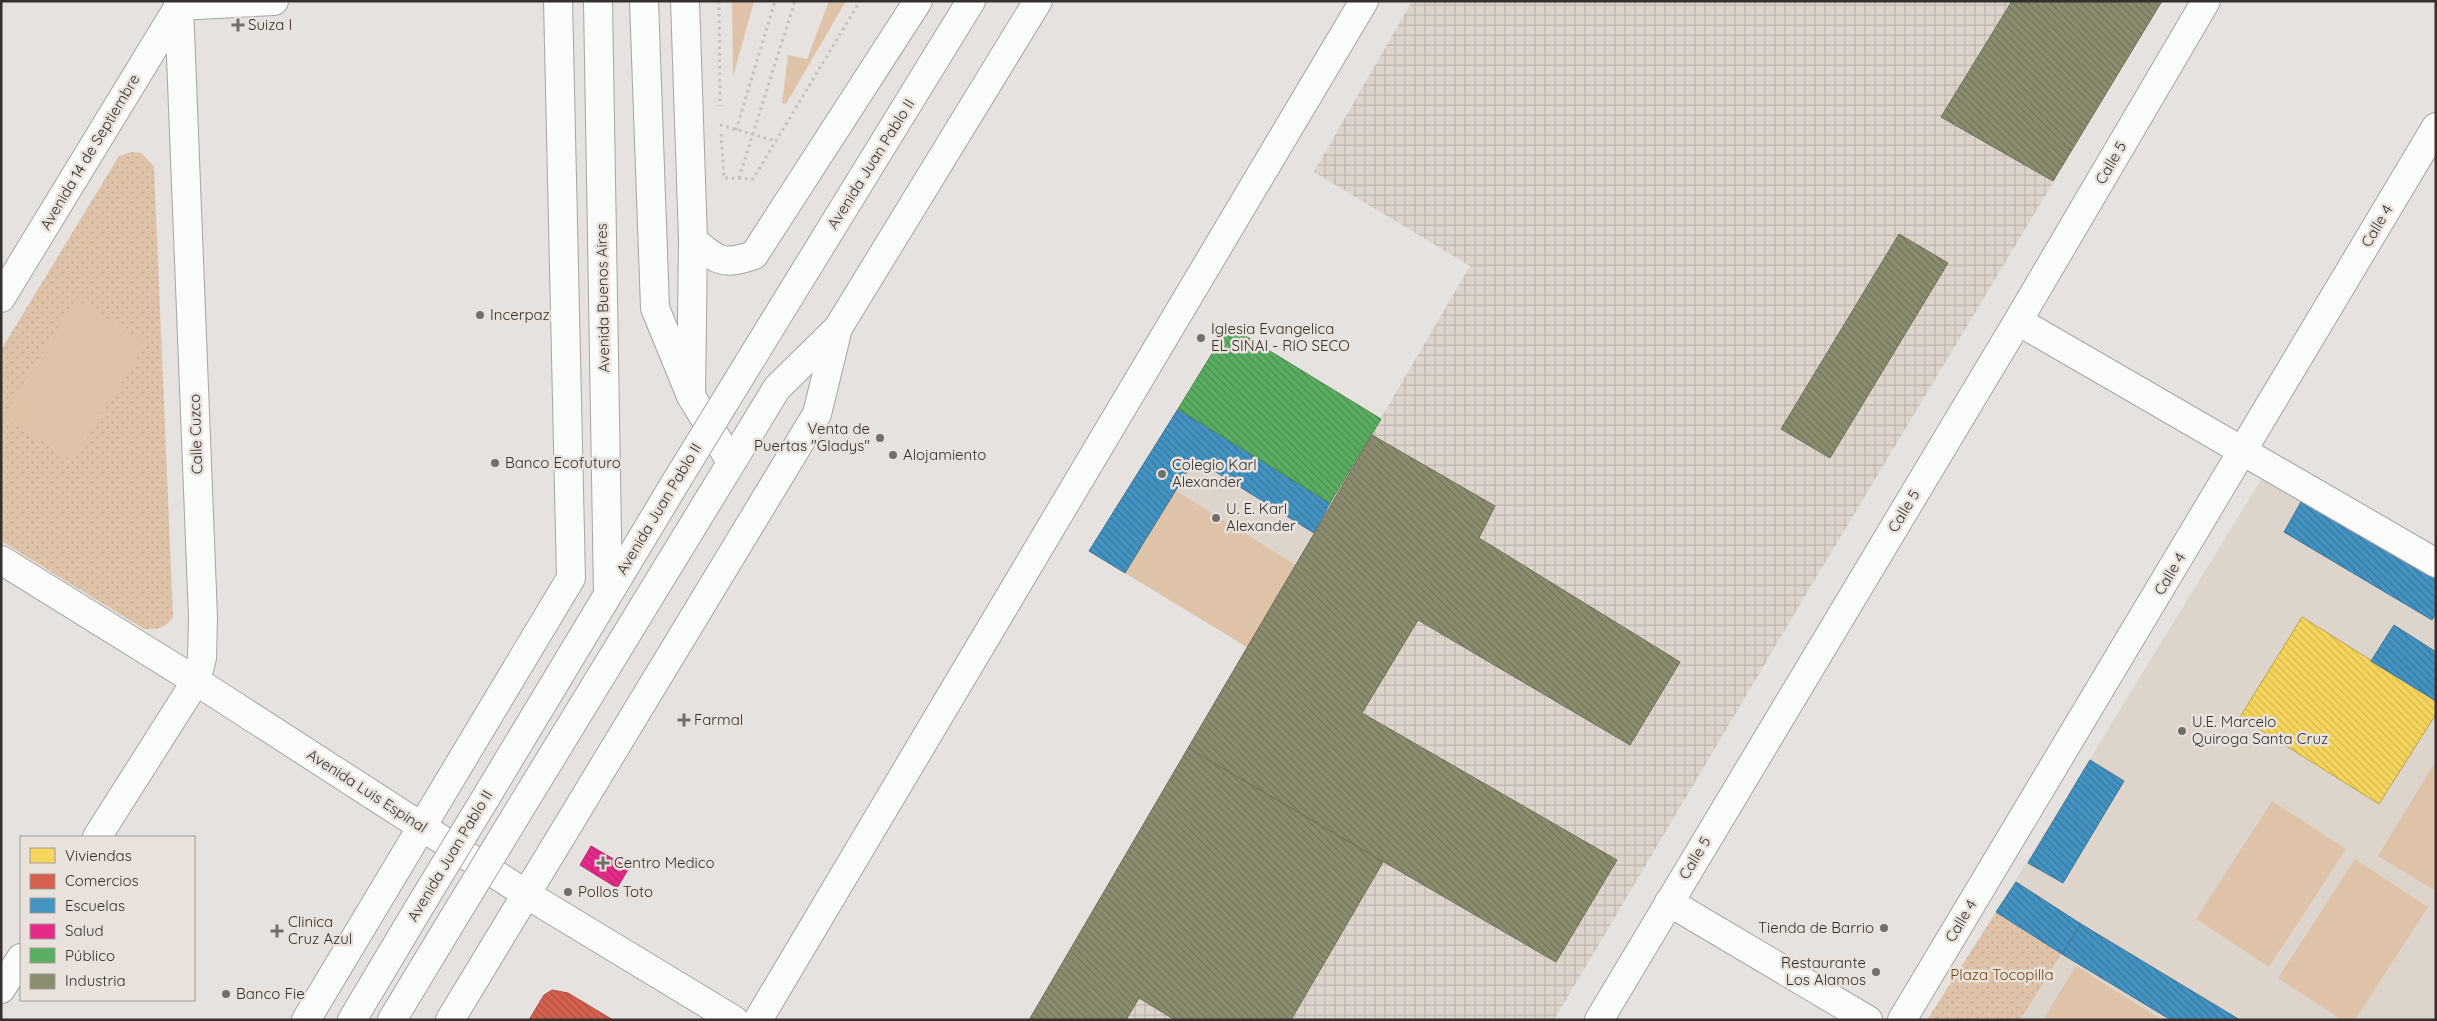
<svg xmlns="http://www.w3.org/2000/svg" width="2437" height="1021" viewBox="0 0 2437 1021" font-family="Quicksand,sans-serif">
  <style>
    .built { fill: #ddd4cc }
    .industrial { fill: url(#industrial-grid) }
    .grass { fill: url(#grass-dots) }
    .garden { fill: #dfc3a9 }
    .homes { fill: url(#homes-back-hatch); stroke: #bca44e }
    .shops { fill: url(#shops-back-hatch); stroke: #a55244 }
    .schools { fill: url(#schools-back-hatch); stroke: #3e7596 }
    .health { fill: url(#health-back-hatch); stroke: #b12b6e }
    .public { fill: url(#public-back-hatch); stroke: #4e8852 }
    .industry { fill: url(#industry-back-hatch); stroke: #71705b }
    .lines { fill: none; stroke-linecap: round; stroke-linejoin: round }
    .minor-casing { stroke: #a7a4a2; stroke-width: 30 }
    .tertiary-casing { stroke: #a7a4a2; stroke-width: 30 }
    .primary-casing { stroke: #a7a4a2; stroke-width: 30 }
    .trunk-casing { stroke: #a7a4a2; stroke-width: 30 }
    .path { stroke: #c3c0bf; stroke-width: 3; stroke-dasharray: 2.5 4; stroke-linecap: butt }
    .minor { stroke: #fbfbfa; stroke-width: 28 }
    .tertiary { stroke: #fbfbfa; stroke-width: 28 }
    .primary { stroke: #fbfbfa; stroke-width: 28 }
    .trunk { stroke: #fbfbfa; stroke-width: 28 }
    .trunk-bridge-casing { stroke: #a7a4a2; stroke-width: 30; stroke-linecap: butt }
    .trunk-bridge { stroke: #fbfbfa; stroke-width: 28 }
    .poi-dot { fill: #726e6c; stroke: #e9e2dc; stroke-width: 2 }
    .labels { text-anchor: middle; stroke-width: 5; stroke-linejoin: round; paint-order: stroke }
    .poi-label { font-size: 15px; fill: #33302e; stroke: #e9e2dc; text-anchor: start }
    .street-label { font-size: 15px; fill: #33302e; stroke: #e9e2dc }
    .park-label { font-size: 15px; fill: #72450e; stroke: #e9e2dc }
  </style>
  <defs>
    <pattern id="industrial-grid" width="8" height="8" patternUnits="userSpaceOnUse" patternTransform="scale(1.25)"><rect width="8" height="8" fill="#ddd4cc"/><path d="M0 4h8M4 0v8" fill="none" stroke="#beb6b0"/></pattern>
    <pattern id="grass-dots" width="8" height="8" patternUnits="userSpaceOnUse" patternTransform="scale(1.25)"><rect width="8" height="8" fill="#dfc3a9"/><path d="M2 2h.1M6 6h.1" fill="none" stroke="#c0a892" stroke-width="1.8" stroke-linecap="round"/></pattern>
    <pattern id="homes-back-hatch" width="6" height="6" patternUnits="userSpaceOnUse" patternTransform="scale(1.25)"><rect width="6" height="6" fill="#f6d55c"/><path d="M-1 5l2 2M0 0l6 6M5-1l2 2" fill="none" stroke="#d3b750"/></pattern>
    <pattern id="shops-back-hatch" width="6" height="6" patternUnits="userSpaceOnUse" patternTransform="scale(1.25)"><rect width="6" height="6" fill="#d6604d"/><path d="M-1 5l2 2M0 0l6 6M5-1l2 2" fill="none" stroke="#ae5040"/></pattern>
    <pattern id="schools-back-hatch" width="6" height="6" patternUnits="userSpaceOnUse" patternTransform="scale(1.25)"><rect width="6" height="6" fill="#4393c3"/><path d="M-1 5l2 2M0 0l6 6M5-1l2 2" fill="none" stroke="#39789f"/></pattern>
    <pattern id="health-back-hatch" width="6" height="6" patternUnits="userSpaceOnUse" patternTransform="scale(1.25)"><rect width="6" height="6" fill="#e7298a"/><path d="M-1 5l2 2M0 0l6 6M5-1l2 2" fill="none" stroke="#bc2471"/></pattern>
    <pattern id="public-back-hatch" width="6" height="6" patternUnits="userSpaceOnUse" patternTransform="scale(1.25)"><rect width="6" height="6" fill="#5aae61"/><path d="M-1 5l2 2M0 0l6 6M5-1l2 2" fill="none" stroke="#4b8e50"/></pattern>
    <pattern id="industry-back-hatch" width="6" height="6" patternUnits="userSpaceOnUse" patternTransform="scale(1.25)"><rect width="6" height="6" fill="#8c8c6e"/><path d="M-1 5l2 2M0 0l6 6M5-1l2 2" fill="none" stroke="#73735b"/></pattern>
  </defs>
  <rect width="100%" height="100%" fill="#e6e2df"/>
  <g class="built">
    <path d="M1178 409 1330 503 1247 647 1089 551Z"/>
    <path d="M2262 478 2436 578V1020H2020L2062 955 1996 912Z"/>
  </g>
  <path class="industrial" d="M1412 1H2162L1808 591 1554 1020H1029L1470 266 1314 172Z"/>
  <g class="grass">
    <path d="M131 152 141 153 154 166 173 617C165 628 158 630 144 629L1 541V350L119 156Z"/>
    <path d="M1996 912 2062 954 2020 1020H1927Z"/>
  </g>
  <g class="garden">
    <path d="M732 1H754L733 77Z"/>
    <path d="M829 1H846L786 104 782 103 788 55 807 59Z"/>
    <path d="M76 299 146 343 73 461 3 417Z"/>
    <path d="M1176 491 1296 565 1247 647 1125 573Z"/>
    <path d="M2436 761V891L2378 856Z"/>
    <path d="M2272 801 2346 849 2269 967 2196 919Z"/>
    <path d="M2355 859 2428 907 2355 1020H2342L2278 978Z"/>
    <path d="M2076 966 2162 1020H2043Z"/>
  </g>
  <path class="homes" d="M2302 617 2436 701V714L2379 804 2240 717Z"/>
  <path class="shops" d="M552 990 568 993 613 1020H529L544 995Z"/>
  <g class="schools">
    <path d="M1178 409 1330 503 1314 533 1195 459 1125 573 1089 551Z"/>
    <path d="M2302 500 2436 578V613L2432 620 2284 532Z"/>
    <path d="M2394 625 2436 652V701L2371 661Z"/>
    <path d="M2090 760 2124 781 2063 883 2028 863Z"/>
    <path d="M2016 882 2081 924 2062 954 1996 912Z"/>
    <path d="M2081 924 2240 1020H2171L2062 954Z"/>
  </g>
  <path class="health" d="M591 846 629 868 617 888 580 865Z"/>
  <path class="public" d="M1229 326 1381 419 1330 503 1178 409Z"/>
  <g class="industry">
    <path d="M2012 1H2162L2053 181 1941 117Z"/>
    <path d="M1899 234 1948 263 1830 458 1781 429Z"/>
    <path d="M1372 435 1495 506 1479 538 1680 662 1630 745 1418 620 1362 713 1617 860 1556 962 1188 748Z"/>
    <path d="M1188 748 1383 862 1291 1020H1175L1139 998 1126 1020H1029Z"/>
  </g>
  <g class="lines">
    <g class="minor-casing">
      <g id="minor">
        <path d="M2018 321 2436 563"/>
        <path d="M1 560 196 681 526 894 734 1020"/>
        <path d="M97 837 196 681 202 658 203 617 179 6 274 1"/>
        <path d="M1669 902 1868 1020"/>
        <path d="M1 989 21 958"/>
        <path d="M758 1020 1364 1"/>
        <path d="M1599 1020 2018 321 2206 1"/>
        <path d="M1902 1020 2436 127"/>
      </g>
    </g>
    <g class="tertiary-casing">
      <path id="tertiary" d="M1 298 179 6 178 1"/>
    </g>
    <g class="primary-casing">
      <g id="primary">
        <path d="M685 1 693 240 691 396"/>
        <path d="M306 1020 571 578 558 1"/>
      </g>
    </g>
    <g class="trunk-casing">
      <g id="trunk">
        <path d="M598 1 608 594"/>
        <path d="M644 1 655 308 691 396 731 462"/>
        <path d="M693 240C717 261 723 266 754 255L918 1"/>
        <path d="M748 364 971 1"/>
        <path d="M485 799 677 480"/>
        <path d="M515 817 777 388 838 328"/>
        <path d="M352 1020 423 901"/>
        <path d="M392 1020 453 919"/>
        <path d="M450 1020 817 414 838 328 1038 1"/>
      </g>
    </g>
    <g class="path">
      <path d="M719 1 720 106"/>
      <path d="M720 125 776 141"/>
      <path d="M736 130 775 1"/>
      <path d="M721 134 724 178 753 179 860 1"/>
      <path d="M739 178 795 1"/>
    </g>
    <use href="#minor" class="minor"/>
    <use href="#tertiary" class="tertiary"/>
    <use href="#primary" class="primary"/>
    <use href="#trunk" class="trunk"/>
    <g class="trunk-bridge-casing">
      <g id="trunk-bridge">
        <path d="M677 480 748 364"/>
        <path d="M423 901 485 799"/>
        <path d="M453 919 515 817"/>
      </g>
    </g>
    <use href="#trunk-bridge" class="trunk-bridge"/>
  </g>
  <g class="poi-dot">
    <path d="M235.5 17.5h5v5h5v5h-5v5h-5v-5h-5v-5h5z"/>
    <circle cx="480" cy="315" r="5"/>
    <circle cx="1201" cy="338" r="5"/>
    <circle cx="880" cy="438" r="5"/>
    <circle cx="893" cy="455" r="5"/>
    <circle cx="495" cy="463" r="5"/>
    <circle cx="1162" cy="474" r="5"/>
    <circle cx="1216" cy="518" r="5"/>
    <path d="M681.5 712.5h5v5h5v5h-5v5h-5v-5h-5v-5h5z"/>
    <circle cx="2182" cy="731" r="5"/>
    <path d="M600.5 855.5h5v5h5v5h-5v5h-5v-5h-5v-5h5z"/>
    <circle cx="568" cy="892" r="5"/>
    <circle cx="1884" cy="928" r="5"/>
    <path d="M274.5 923.5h5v5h5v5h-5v5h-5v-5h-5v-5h5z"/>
    <circle cx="1876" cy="972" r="5"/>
    <circle cx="226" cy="994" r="5"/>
  </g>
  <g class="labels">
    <g class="poi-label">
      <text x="248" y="30">Suiza I</text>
      <text x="490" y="320">Incerpaz</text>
      <text x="1211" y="334">Iglesia Evangelica<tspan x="1211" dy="17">EL SINAI - RIO SECO</tspan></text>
      <text x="870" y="434" text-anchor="end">Venta de<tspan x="870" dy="17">Puertas "Gladys"</tspan></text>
      <text x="903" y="460">Alojamiento</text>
      <text x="505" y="468">Banco Ecofuturo</text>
      <text x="1172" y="470">Colegio Karl<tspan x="1172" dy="17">Alexander</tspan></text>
      <text x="1226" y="514">U. E. Karl<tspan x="1226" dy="17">Alexander</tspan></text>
      <text x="694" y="725">Farmal</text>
      <text x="2192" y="727">U.E. Marcelo<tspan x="2192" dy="17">Quiroga Santa Cruz</tspan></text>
      <text x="614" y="868">Centro Medico</text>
      <text x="578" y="897">Pollos Toto</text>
      <text x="288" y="927">Clinica<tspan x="288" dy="17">Cruz Azul</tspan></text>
      <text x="1874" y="933" text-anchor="end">Tienda de Barrio</text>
      <text x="1866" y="968" text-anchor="end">Restaurante<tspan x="1866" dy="17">Los Alamos</tspan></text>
      <text x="236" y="999">Banco Fie</text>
    </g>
    <g class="street-label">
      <text transform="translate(90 152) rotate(-59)" y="5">Avenida 14 de Septiembre</text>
      <text transform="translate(2111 163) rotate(-60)" y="5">Calle 5</text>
      <text transform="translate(871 164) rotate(-58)" y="5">Avenida Juan Pablo II</text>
      <text transform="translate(2377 226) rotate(-59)" y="5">Calle 4</text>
      <text transform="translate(603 298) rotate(-91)" y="5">Avenida Buenos Aires</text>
      <text transform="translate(196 434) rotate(-92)" y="5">Calle Cuzco</text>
      <text transform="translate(659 509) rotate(-59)" y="5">Avenida Juan Pablo II</text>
      <text transform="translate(1904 511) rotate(-59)" y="5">Calle 5</text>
      <text transform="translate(2170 574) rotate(-59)" y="5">Calle 4</text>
      <text transform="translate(367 791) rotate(33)" y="5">Avenida Luis Espinal</text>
      <text transform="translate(450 856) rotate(-59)" y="5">Avenida Juan Pablo II</text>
      <text transform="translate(1695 858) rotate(-59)" y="5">Calle 5</text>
      <text transform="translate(1961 921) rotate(-59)" y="5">Calle 4</text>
    </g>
    <g class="park-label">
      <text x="2002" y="980">Plaza Tocopilla</text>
    </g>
  </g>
  <rect width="2437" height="1021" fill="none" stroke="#33302e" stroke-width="5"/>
  <rect x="20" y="836" width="175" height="165" fill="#e9e2dc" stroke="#a09b96"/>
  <rect x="30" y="848" width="25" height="15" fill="#f6d55c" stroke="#a09b96"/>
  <text x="65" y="861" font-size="15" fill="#33302e">Viviendas</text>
  <rect x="30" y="874" width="25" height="15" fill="#d6604d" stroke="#a09b96"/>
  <text x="65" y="886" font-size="15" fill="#33302e">Comercios</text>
  <rect x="30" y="898" width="25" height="15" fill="#4393c3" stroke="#a09b96"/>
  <text x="65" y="911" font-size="15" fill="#33302e">Escuelas</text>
  <rect x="30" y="924" width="25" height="15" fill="#e7298a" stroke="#a09b96"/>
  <text x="65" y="936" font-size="15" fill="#33302e">Salud</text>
  <rect x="30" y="948" width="25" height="15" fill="#5aae61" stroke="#a09b96"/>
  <text x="65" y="961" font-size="15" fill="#33302e">Público</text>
  <rect x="30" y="974" width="25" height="15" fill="#8c8c6e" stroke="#a09b96"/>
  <text x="65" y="986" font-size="15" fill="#33302e">Industria</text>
</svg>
